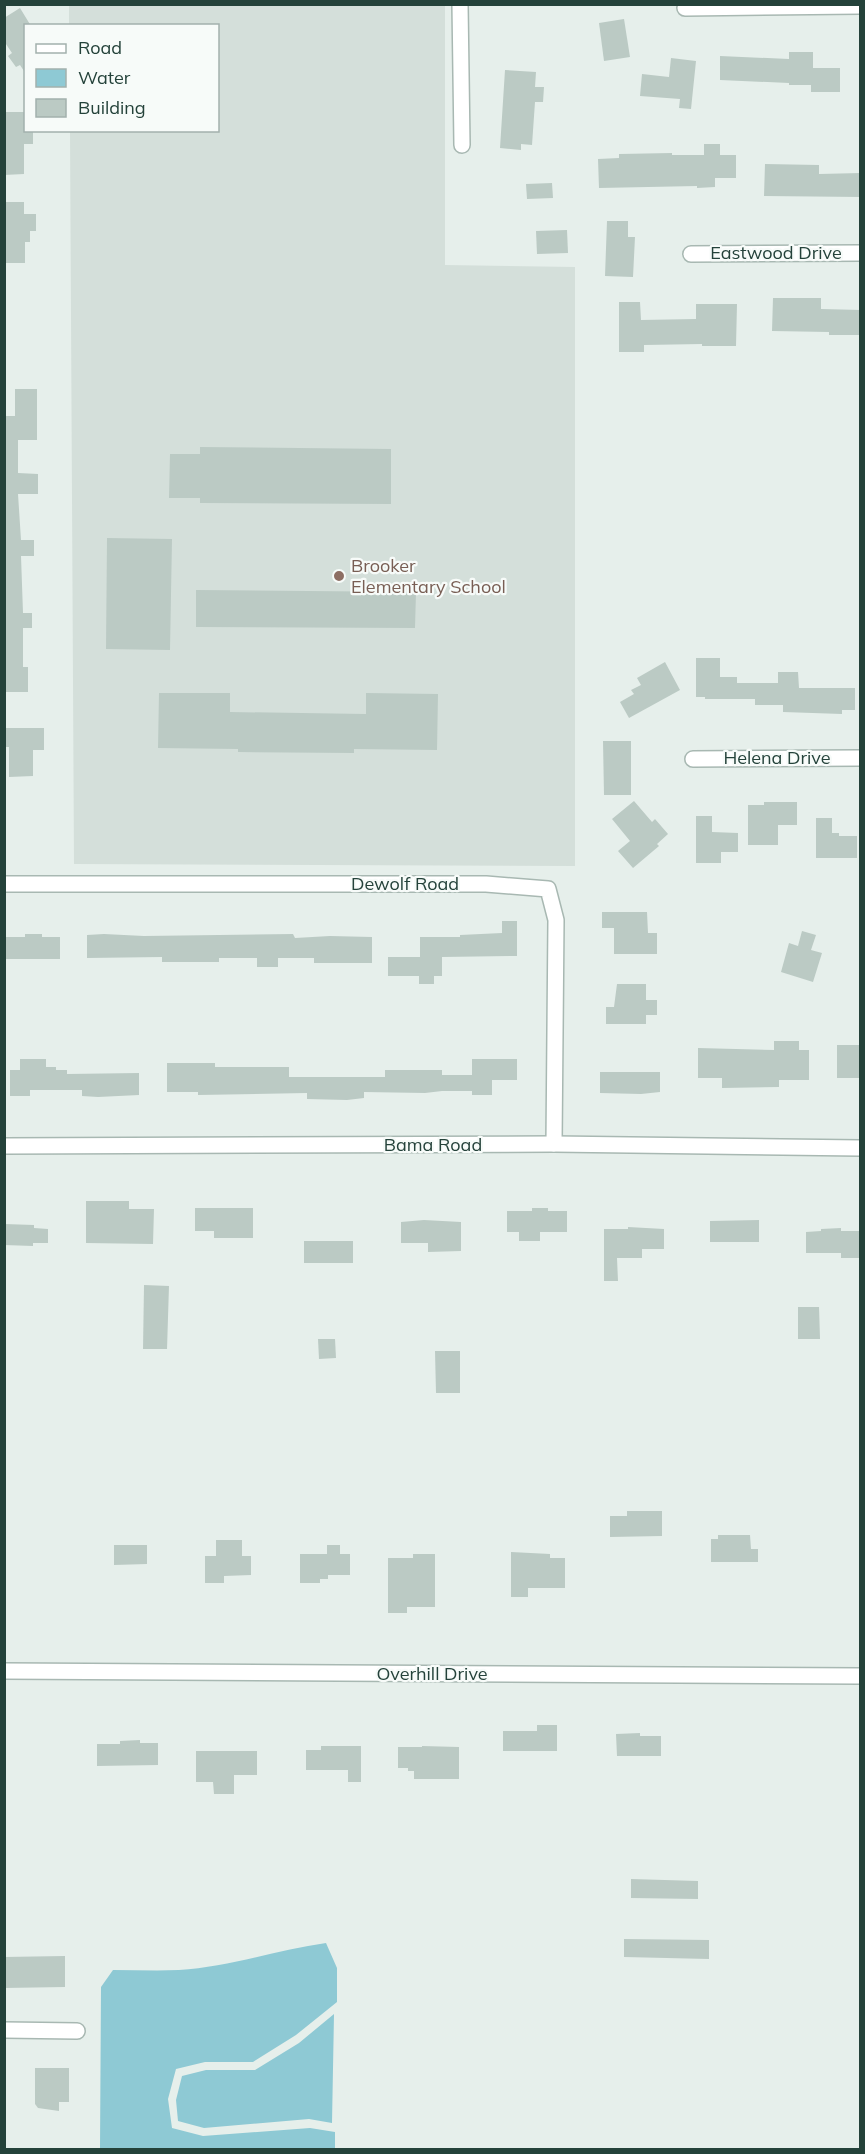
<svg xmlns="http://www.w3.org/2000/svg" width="865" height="2154" viewBox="0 0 865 2154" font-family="Mulish,sans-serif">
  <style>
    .built { fill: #d4dfda }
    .water { fill: #8ec9d4 }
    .building { fill: #bbcac4 }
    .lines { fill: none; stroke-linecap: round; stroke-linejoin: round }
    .minor-casing { stroke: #a8b8b2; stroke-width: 18 }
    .minor { stroke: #fff; stroke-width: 15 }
    .education-dot { fill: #8d6e63; stroke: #f7fbf9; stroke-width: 2 }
    .labels { text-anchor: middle; stroke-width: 4.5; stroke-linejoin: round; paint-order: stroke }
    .street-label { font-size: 18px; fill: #24423a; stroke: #f7fbf9 }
    .education-label { font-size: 18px; fill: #785e54; stroke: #f7fbf9; text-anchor: start }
  </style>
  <rect width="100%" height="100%" fill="#e6efeb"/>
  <path class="built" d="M69 5H445V265L575 267V866L74 864 70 131 218 130V26L69 25Z"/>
  <g class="water">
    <path d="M326 1943 337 1968V2002L296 2035 253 2062H205L176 2069 168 2099 172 2128 203 2136 310 2128 335 2132V2149H100L101 1987 113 1970C135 1970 157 1971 179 1970 228 1967 277 1950 326 1943Z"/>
    <path d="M334 2014 332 2123 309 2119 204 2128 178 2121 176 2100 182 2076 206 2070H255L299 2043Z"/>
  </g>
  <g class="building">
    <path d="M20 8 31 26H26V74L20 65 16 67 8 56 12 53 4 41V18Z"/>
    <path d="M624 19 630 57 604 61 599 23Z"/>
    <path d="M789 52H813V68H840V92H811V85H789V83L720 80V56L789 59Z"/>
    <path d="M671 58 696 61 691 109 679 108 680 99 640 96 642 74 669 77Z"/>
    <path d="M505 70 536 72 535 87H544L543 102H535L532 145 521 144V150L500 148Z"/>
    <path d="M4 112H24V129L33 130V144H24V174L4 175Z"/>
    <path d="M704 144H720V155H736V178H715V187L697 188V186L599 188 598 159 619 158V154L672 153V155H704Z"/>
    <path d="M765 164 819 165V174L861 173V197L764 196Z"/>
    <path d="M552 183 553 198 527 199 526 184Z"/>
    <path d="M6 202H24V214H36V231H30V242H25V263H4Z"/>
    <path d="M607 221H628V237H635L633 277 605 276Z"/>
    <path d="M567 230 568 253 537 254 536 231Z"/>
    <path d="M773 298H821V309L861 310V335H829V332L772 331Z"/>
    <path d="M619 302H640L641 320 696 319V304H737L736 346H702V344L644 345V352H619Z"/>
    <path d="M15 389H37V440H18V473L38 474V494H18L21 540H34V556H21L23 613H32V628H23V667H28V692H4V416H15Z"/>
    <path d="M200 447 391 449V504L200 503V498H169L170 454H200Z"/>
    <path d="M107 538 172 539 170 650 106 649Z"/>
    <path d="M196 590 416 592 415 628 196 627Z"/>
    <path d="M696 658H720V677H737V683H778V672H798L799 688H855V710H842V714L783 712V705H755V699H705V697H696Z"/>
    <path d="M665 662 680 690 629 718 620 702 634 694 631 690 641 685 637 678Z"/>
    <path d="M159 693H230V712L366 714V693L438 694 437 750 354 749V753L238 752V749L158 748Z"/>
    <path d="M4 728H44V750H33V776L9 777V747H4Z"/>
    <path d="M603 741H631V795H604Z"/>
    <path d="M634 801 652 822 655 819 668 834 657 844 659 846 633 868 618 851 630 841 612 819Z"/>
    <path d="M764 802H797V825H778V845H748V805H764Z"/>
    <path d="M696 816H712V832L738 833V852H721V863H696Z"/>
    <path d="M816 818H832V833H839V836H857V858H816Z"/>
    <path d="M602 912H647L648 933H657V954H614V928H602Z"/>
    <path d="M502 921H517V956L442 957V976H434V984H419V976H388V957H420V937H460V935L502 933Z"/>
    <path d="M802 931 816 935 811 950 822 953 813 982 781 972 789 943 798 946Z"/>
    <path d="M25 934H42V937H60V959H4V937H25Z"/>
    <path d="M104 934 144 936 293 934 295 938 330 936 372 937V963H314V958H278V967H257V958H219V962H162V957L87 958V935Z"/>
    <path d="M617 984H646V1000H657V1015H646V1024H606V1007H614Z"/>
    <path d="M774 1041H799V1050H809V1080H779V1087L722 1088V1078H698V1048L774 1050Z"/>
    <rect x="837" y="1045" width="24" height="33"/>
    <path d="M20 1059H46V1067H56V1070H67V1074L139 1073V1095L98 1097 82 1096V1090H30V1096H10V1070H20Z"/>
    <path d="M472 1059H517V1080H492V1095H472V1091H442L425 1093 364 1092V1098L347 1100 307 1099V1093L198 1095V1092H167V1063H215V1067H289V1077H385V1070H442V1075H472Z"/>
    <path d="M600 1072H660V1092L641 1094 600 1093Z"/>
    <path d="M86 1201H129V1209H154L153 1244 86 1243Z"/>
    <path d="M195 1208H253V1238H214V1231H195Z"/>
    <path d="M532 1208H548V1211H567V1232H540V1241H519V1232H507V1211H532Z"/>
    <path d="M424 1220 461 1222V1251L428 1252V1243H401V1222Z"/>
    <path d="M759 1220V1242H710V1221Z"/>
    <path d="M4 1224 34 1225V1228L48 1229V1243H33V1246L4 1245Z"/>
    <path d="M628 1227 664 1229V1249H642V1258H617L618 1281H604V1229H628Z"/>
    <path d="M841 1228V1231H861V1258H841V1253H806V1232L821 1231V1229Z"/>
    <rect x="304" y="1241" width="49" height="22"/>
    <path d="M144 1285 169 1286 167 1349H143Z"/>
    <path d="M798 1307H819L820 1339H798Z"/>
    <path d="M318 1339H335L336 1358 319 1359Z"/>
    <path d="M435 1351H460V1393H436Z"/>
    <path d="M627 1511H662V1536L610 1537V1516H627Z"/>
    <path d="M718 1535H750L751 1549H758V1562H711V1539H718Z"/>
    <path d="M216 1540H242V1556H251V1575L224 1576V1583H205V1556H216Z"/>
    <path d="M114 1545H147V1564L114 1565Z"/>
    <path d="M327 1545H340V1554H350V1575H328V1579H320V1583H300V1554H327Z"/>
    <path d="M511 1552 550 1554V1558H565V1588H528V1597H511Z"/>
    <path d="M413 1554H435V1607H407V1613H388V1558H413Z"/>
    <path d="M537 1725H557V1751H503V1731H537Z"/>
    <path d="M640 1733V1736H661V1756H617L616 1734Z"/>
    <path d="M140 1740V1743H158V1765L97 1766V1744H120V1741Z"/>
    <path d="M321 1746H361V1782H348V1770H306V1750H321Z"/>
    <path d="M422 1746 459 1747V1779H414V1771H408V1768H398V1747H422Z"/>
    <path d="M196 1751H257V1775H234V1794H214L213 1782H196Z"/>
    <path d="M631 1879 698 1881V1899L631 1898Z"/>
    <path d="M624 1939 709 1940V1959L624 1957Z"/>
    <path d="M65 1956V1987L4 1988V1957Z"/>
    <path d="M35 2068H69V2102H59V2111L38 2108 35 2104Z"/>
  </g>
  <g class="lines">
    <g class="minor-casing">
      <g id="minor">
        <path d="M460 4 462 145"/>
        <path d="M685 8 860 6"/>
        <path d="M691 254 860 253"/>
        <path d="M693 759 860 758"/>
        <path d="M4 884H486L548 889 556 920 554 1144"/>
        <path d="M4 1146 554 1144 860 1148"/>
        <path d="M4 1671 860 1676"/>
        <path d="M4 2030 77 2031"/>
      </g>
    </g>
    <use href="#minor" class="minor"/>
  </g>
  <circle class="education-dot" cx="339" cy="576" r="6"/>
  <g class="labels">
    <g class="street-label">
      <text x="776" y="259">Eastwood Drive</text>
      <text x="777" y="764">Helena Drive</text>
      <text x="405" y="890">Dewolf Road</text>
      <text x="433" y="1151">Bama Road</text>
      <text x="432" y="1680">Overhill Drive</text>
    </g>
    <g class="education-label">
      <text x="351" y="572">Brooker<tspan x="351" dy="21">Elementary School</tspan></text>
    </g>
  </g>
  <rect width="865" height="2154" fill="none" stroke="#24423a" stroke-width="12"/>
  <rect x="24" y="24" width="195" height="108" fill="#f7fbf9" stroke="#a3b1ad" stroke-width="1.5"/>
  <rect x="36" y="44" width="30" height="9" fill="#ffffff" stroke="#a3b1ad" stroke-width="1.5"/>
  <text x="78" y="54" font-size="18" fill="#24423a">Road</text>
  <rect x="36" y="69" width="30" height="18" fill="#8ec9d4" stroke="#a3b1ad" stroke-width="1.5"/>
  <text x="78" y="84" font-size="18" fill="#24423a">Water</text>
  <rect x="36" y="99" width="30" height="18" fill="#bbcac4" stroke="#a3b1ad" stroke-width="1.5"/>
  <text x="78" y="114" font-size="18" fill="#24423a">Building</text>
</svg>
